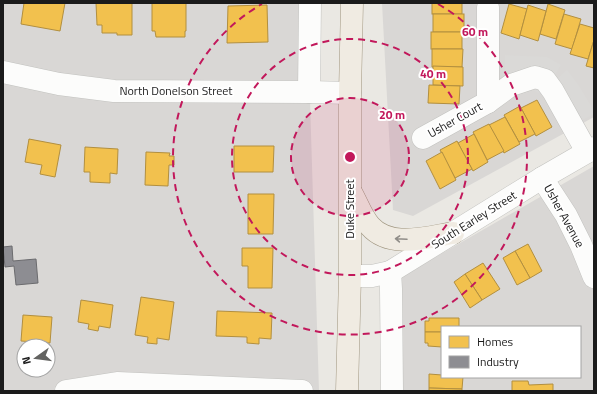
<svg xmlns="http://www.w3.org/2000/svg" width="597" height="394" viewBox="0 0 597 394" font-family="'Titillium Web',sans-serif">
  <style>
    .residential { fill: #d9d7d5; fill-rule: evenodd }
    .parking { fill: #dad9d7 }
    .homes { fill: #f2c14e; stroke: #b28f3f }
    .industry { fill: #8d8d92; stroke: #6b6b6e }
    .lines { fill: none; stroke-linecap: round; stroke-linejoin: round }
    .street-casing { stroke: #c2c2bf; stroke-width: 23 }
    .primary-casing { stroke: #a09680; stroke-width: 23 }
    .street { stroke: #fcfcfb; stroke-width: 22 }
    .primary { stroke: #f0ebe2; stroke-width: 22 }
    .oneway { stroke: #908d88 }
    .ring { fill: none; stroke: #c2185b; stroke-width: 2; stroke-dasharray: 7 5 }
    .labels { text-anchor: middle; stroke-width: 4; stroke-linejoin: round; paint-order: stroke }
    .street-label { font-size: 12px; fill: #1b1b1b; stroke: #fff }
    .centre { fill: #c2185b; stroke: #fff; stroke-width: 2 }
    .ring-label { font-size: 12px; text-anchor: middle; font-weight: bold; fill: #c2185b; stroke: #fff; stroke-width: 4; stroke-linejoin: round; paint-order: stroke }
  </style>
  <rect width="100%" height="100%" fill="#eae8e3"/>
  <g class="residential">
    <path d="M3 3H307L319 391H3ZM24 346H48V370H24Z"/>
    <path d="M382 3H594V117L413 216 393 210Z"/>
    <path d="M594 166V391H402L401 277ZM442 327H580V377H442Z"/>
  </g>
  <path class="parking" d="M505 55 547 57 561 65 553 78 556 80 567 70 579 86 594 111V114L564 129 541 94 533 90 525 91 505 101Z"/>
  <g class="homes">
    <path d="M24 3H65L60 31 21 24Z"/>
    <path d="M96 3H132V35H117V33H102V25H97Z"/>
    <path d="M152 3H186V31H185V37H156L155 31H152Z"/>
    <rect x="432" y="3" width="30" height="11"/>
    <path d="M509 4 527 9 519 39 501 33Z"/>
    <path d="M548 4 565 10 556 39 540 34Z"/>
    <path d="M267 5 268 42 227 43 228 6Z"/>
    <path d="M528 5 546 11 538 41 520 35Z"/>
    <rect x="433" y="14" width="31" height="18"/>
    <path d="M564 14 581 19 572 49 555 44Z"/>
    <path d="M580 24 594 28V40L588 59 570 54Z"/>
    <rect x="431" y="32" width="31" height="17"/>
    <path d="M594 40V68L586 66Z"/>
    <path d="M432 49H463L462 67H432Z"/>
    <path d="M433 66 463 67V86L433 85Z"/>
    <path d="M429 85 460 86 459 104 428 103Z"/>
    <path d="M537 100 552 127 536 136 521 108Z"/>
    <path d="M520 106 535 134 519 142 504 115Z"/>
    <path d="M505 117 520 144 504 153 489 125Z"/>
    <path d="M489 124 504 151 487 160 473 132Z"/>
    <path d="M474 134 488 162 473 171 458 143Z"/>
    <path d="M29 139 61 145 55 177 40 174 42 165 25 162Z"/>
    <path d="M457 141 472 169 455 178 440 150Z"/>
    <path d="M234 146H274L273 172H234Z"/>
    <path d="M85 147 118 149 117 174 110 173V183L90 182V172H84Z"/>
    <path d="M146 152 170 153 169 156H174V165H169L168 186 145 185Z"/>
    <path d="M442 152 456 180 440 189 426 161Z"/>
    <path d="M248 194H274L273 234H248Z"/>
    <path d="M528 244 542 271 530 278 515 251Z"/>
    <path d="M242 248H273L272 288H248V266H242Z"/>
    <path d="M515 251 530 278 517 285 503 258Z"/>
    <path d="M483 263 500 289 482 300 465 274Z"/>
    <path d="M465 274 482 300 470 308 454 282Z"/>
    <path d="M141 297 174 302 169 340 157 338V344L147 343 148 337 135 335Z"/>
    <path d="M81 300 113 305 110 328 99 326 98 331 88 329 89 324 78 322Z"/>
    <path d="M217 311 272 313 271 339 259 338V344L247 343V337L216 336Z"/>
    <path d="M23 315 52 317 50 343 21 341Z"/>
    <path d="M429 318H459V327H442V332H425V321H429Z"/>
    <path d="M425 332H442V347L428 346V343H425Z"/>
    <path d="M429 374 442 375V377H463L462 389 429 388Z"/>
    <path d="M512 381H528L529 385 553 384V391H512Z"/>
    <path d="M429 388 462 389V391H429Z"/>
  </g>
  <path class="industry" d="M12 246 13 261 36 259 38 283 16 285 14 266 5 267 3 247Z"/>
  <g class="lines">
    <g class="street-casing">
      <g id="street">
        <path d="M3 72 59 84 114 91 309 92 350 93"/>
        <path d="M309 92 310 3"/>
        <path d="M488 102V8"/>
        <path d="M423 138 488 102 511 85 535 77 545 80 553 91 587 152"/>
        <path d="M542 178 566 215 581 245 594 277"/>
        <path d="M390 272 391 289 392 391"/>
        <path d="M350 276H372L390 272 542 178 594 148"/>
        <path d="M66 391 117 383 302 391"/>
      </g>
    </g>
    <g class="primary-casing">
      <g id="primary">
        <path d="M352 194C358 205 362 217 370 226 390 249 428 237 453 233"/>
        <path d="M347 391 350 276V93L352 3"/>
      </g>
    </g>
    <use href="#street" class="street"/>
    <use href="#primary" class="primary"/>
  </g>
  <defs><path id="oneway-shaft" d="M-6 0H5M1.5-3L5.5 0L1.5 3" fill="none" stroke-width="1.6" stroke-linecap="round" stroke-linejoin="round"/></defs>
  <use class="oneway" href="#oneway-shaft" transform="translate(401 239) rotate(-177)"/>
  <circle cx="350" cy="157" r="59" fill="#c2185b" fill-opacity=".12"/>
  <g class="ring">
    <circle cx="350" cy="157" r="59"/>
    <circle cx="350" cy="157" r="118"/>
    <path d="M438 4A177 177 0 1 1 262 4"/>
  </g>
  <g class="labels">
    <g class="street-label">
      <text x="176" y="95">North Donelson Street</text>
      <text transform="translate(455 120) rotate(-29)" y="4">Usher Court</text>
      <text transform="translate(350 209) rotate(-90)" y="4">Duke Street</text>
      <text transform="translate(564 216) rotate(61)" y="4">Usher Avenue</text>
      <text transform="translate(474 220) rotate(-32)" y="4">South Earley Street</text>
    </g>
  </g>
  <circle cx="350" cy="157" r="6" class="centre"/>
  <g class="ring-label">
    <text x="475" y="36">60 m</text>
    <text x="433" y="78">40 m</text>
    <text x="392" y="119">20 m</text>
  </g>
  <rect width="597" height="394" fill="none" stroke="#1b1b1b" stroke-width="8"/>
  <rect x="441" y="326" width="140" height="52" fill="#ffffff" stroke="#a4a4a4"/>
  <rect x="449" y="336" width="20" height="12" fill="#f2c14e" stroke="#a4a4a4"/>
  <text x="477" y="346" font-size="12" fill="#1b1b1b">Homes</text>
  <rect x="449" y="356" width="20" height="12" fill="#8d8d92" stroke="#a4a4a4"/>
  <text x="477" y="366" font-size="12" fill="#1b1b1b">Industry</text>
  <g transform="translate(36 358) rotate(256)"><circle r="19" fill="#ffffff" stroke="#a4a4a4"/>
  <path d="M0-3L7 15L0 10L-7 15Z" fill="#636361"/>
  <text y="-6" font-size="11" font-weight="bold" text-anchor="middle" fill="#1b1b1b">N</text>
  </g>
</svg>
